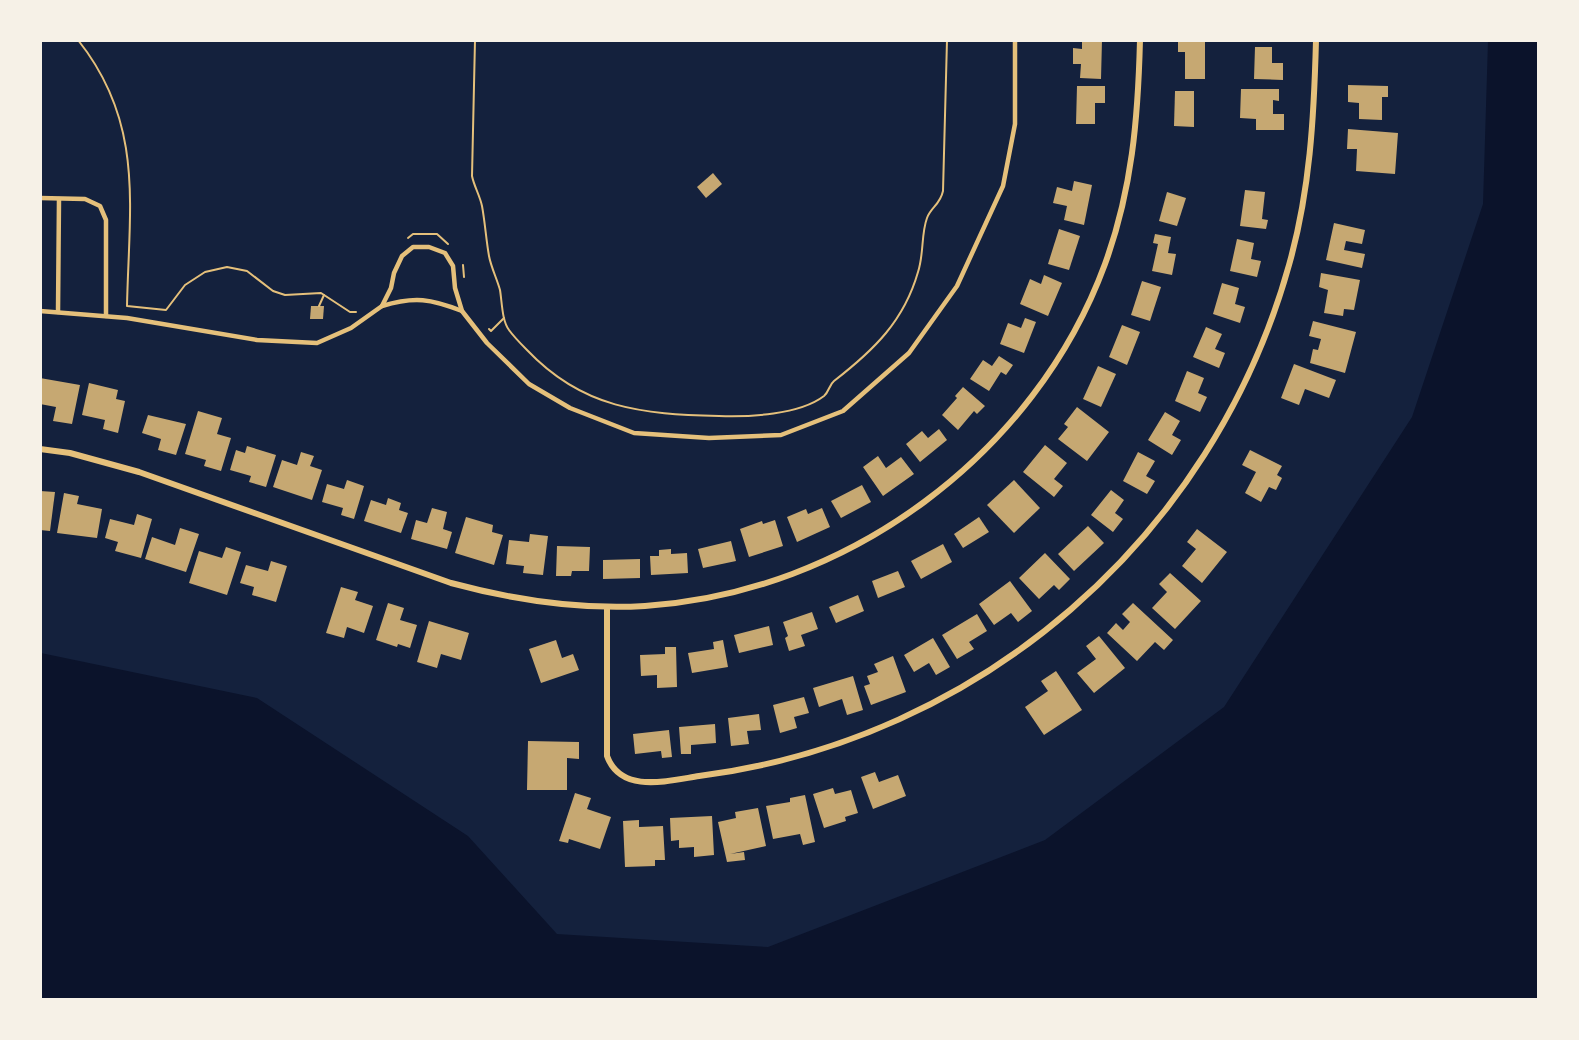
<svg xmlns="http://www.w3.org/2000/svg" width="1579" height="1040" viewBox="0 0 1579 1040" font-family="Arial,sans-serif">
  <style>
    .water { fill: #0b132b }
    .building { fill: #c6a872 }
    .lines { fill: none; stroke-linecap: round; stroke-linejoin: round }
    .path { stroke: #e5c07b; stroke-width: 2 }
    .service { stroke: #e5c07b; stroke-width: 4.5 }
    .minor { stroke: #e5c07b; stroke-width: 6 }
  </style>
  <rect width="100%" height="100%" fill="#14213d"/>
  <path class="water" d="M1488 41H1538V999H41V653L257 698 468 836 557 934 768 947 1045 840 1224 707 1412 417 1483 204Z"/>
  <g class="building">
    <path d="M1082 40H1102L1101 79 1080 78 1081 64H1073V48L1082 49Z"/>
    <path d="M1178 42H1205V79H1185V52H1178Z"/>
    <path d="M1255 47H1272V63H1283V80L1254 79Z"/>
    <path d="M1348 85 1388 86V97H1382V120L1359 119V103L1348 102Z"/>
    <path d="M1077 86H1105V103H1095V124H1076Z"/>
    <path d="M1241 89H1279V101L1273 100V114H1284V130H1256V119L1240 118Z"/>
    <path d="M1175 91H1194V127L1174 126Z"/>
    <path d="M1348 129 1398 133 1395 174 1356 171 1357 149H1347Z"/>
    <path d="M713 173 722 184 706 198 697 187Z"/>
    <path d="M1074 181 1092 185 1084 225 1064 220 1067 206 1053 203 1057 187 1072 191Z"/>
    <path d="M1245 190 1265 192 1262 219 1268 220 1266 229 1240 226Z"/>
    <path d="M1167 192 1186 198 1177 226 1159 221Z"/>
    <path d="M1334 223 1365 230 1362 244 1346 241 1344 250 1365 254 1362 268 1326 260Z"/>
    <path d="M1059 229 1080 236 1069 270 1048 264Z"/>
    <path d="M1155 234 1171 237 1168 253 1176 254 1172 275 1152 271 1158 244 1153 243Z"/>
    <path d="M1237 239 1254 243 1251 259 1261 261 1257 277 1230 271Z"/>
    <path d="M1321 273 1360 280 1354 310 1344 309 1343 316 1324 313 1328 290 1319 287Z"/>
    <path d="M1044 275 1062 283 1048 316 1020 304 1030 279 1041 284Z"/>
    <path d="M1142 281 1161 287 1150 321 1131 315Z"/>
    <path d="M1222 283 1239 288 1235 304 1245 307 1240 323 1213 314Z"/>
    <path d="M311 306H324L323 319H310Z"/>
    <path d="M1025 318 1036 322 1024 353 1000 344 1008 323 1021 328Z"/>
    <path d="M1313 321 1356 332 1345 373 1310 363 1313 349 1318 350 1321 339 1309 336Z"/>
    <path d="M1122 325 1140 332 1127 365 1109 357Z"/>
    <path d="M1206 327 1222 334 1215 349 1225 353 1219 368 1193 357Z"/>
    <path d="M999 356 1013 365 1006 375 1001 372 989 391 970 379 983 360 992 366Z"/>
    <path d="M1294 364 1336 380 1329 398 1305 389 1299 405 1281 398Z"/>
    <path d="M1098 366 1116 374 1101 407 1083 399Z"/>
    <path d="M1187 371 1204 378 1198 393 1207 397 1200 412 1175 401Z"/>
    <path d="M40 378 80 385 72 424 53 421 56 407 40 404Z"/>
    <path d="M89 383 118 390 116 399 125 401 118 433 103 429 105 420 82 415Z"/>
    <path d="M963 387 985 406 977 414 974 411 958 430 942 415 957 398 955 396Z"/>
    <path d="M1077 407 1109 432 1087 461 1058 439 1068 427 1064 424Z"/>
    <path d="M198 411 222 418 217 434 231 438 221 471 204 466 206 460 185 454Z"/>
    <path d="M1165 412 1180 421 1172 435 1181 440 1172 455 1148 440Z"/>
    <path d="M148 415 186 424 176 455 158 450 161 439 142 433Z"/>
    <path d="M939 429 947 440 920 462 906 444 922 431 928 438Z"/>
    <path d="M1045 445 1067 463 1054 479 1063 486 1054 497 1023 472Z"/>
    <path d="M247 446 276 455 266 487 249 482 251 476 230 470 236 450 245 453Z"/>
    <path d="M1250 450 1282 466 1277 475 1282 478 1276 490 1269 487 1261 502 1245 493 1256 472 1242 465Z"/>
    <path d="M301 452 314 456 310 466 322 470 312 500 273 487 282 460 297 465Z"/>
    <path d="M1138 452 1155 461 1146 476 1155 481 1147 494 1123 481Z"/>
    <path d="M878 456 886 468 901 457 914 474 883 496 863 467Z"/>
    <path d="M347 480 364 486 354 519 341 515 343 508 322 502 327 484 344 489Z"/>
    <path d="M1014 480 1040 508 1014 533 987 505Z"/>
    <path d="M862 485 871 502 841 518 831 501Z"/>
    <path d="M1111 490 1124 500 1115 513 1123 519 1113 532 1091 515Z"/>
    <path d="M40 491 55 492 50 531 40 530Z"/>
    <path d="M64 493 79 496 77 504 102 509 97 538 57 533Z"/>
    <path d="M388 498 401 503 399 510 408 513 401 533 364 521 371 500 386 505Z"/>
    <path d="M432 508 447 512 443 529 452 532 447 549 411 539 416 520 427 523Z"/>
    <path d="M822 508 830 527 797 542 787 517 806 509 808 514Z"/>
    <path d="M137 514 152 519 141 558 115 551 118 542 105 538 110 519 134 525Z"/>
    <path d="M466 517 493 525 492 532 503 535 494 565 455 553Z"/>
    <path d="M979 517 989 532 963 548 954 534Z"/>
    <path d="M775 520 783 546 749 557 740 529 762 521 763 524Z"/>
    <path d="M1088 526 1104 543 1074 571 1058 554Z"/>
    <path d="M180 528 199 534 186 572 145 559 152 537 175 545Z"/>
    <path d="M1197 529 1227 552 1202 583 1182 566 1196 549 1187 542Z"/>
    <path d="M530 534 548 536 543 575 523 573 524 566 506 564 509 540 529 542Z"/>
    <path d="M731 541 736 561 703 568 698 549Z"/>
    <path d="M943 544 952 562 921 579 911 561Z"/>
    <path d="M557 546 590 547 589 571H572L571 576H556Z"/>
    <path d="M226 547 241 552 227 595 189 583 199 551 222 558Z"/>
    <path d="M671 549V554L687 553 688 573 651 575 650 556H659V550Z"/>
    <path d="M1045 553 1070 579 1059 590 1054 585 1039 599 1019 578Z"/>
    <path d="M640 559V578L603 579V560Z"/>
    <path d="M271 561 287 566 276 602 252 595 254 587 240 583 246 565 268 571Z"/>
    <path d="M898 571 905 587 878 598 872 581Z"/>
    <path d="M1170 573 1201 601 1175 629 1152 608 1167 592 1159 584Z"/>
    <path d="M1010 581 1032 611 1018 622 1011 613 994 625 979 604Z"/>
    <path d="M341 587 358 592 355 600 373 606 364 633 347 627 344 638 326 633Z"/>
    <path d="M858 595 864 611 836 623 829 607Z"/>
    <path d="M388 603 404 608 400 620 417 625 410 648 398 644 397 647 376 640Z"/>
    <path d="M1133 603 1173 640 1164 650 1155 642 1137 661 1107 633 1116 623 1123 630 1130 622 1122 614Z"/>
    <path d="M812 612 818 629 801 635 805 646 789 651 785 638 788 636 783 622Z"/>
    <path d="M977 614 987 631 969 642 974 649 957 659 942 635Z"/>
    <path d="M429 621 469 633 461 660 441 654 437 668 417 662Z"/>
    <path d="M769 626 773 645 739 653 734 635Z"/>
    <path d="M1099 636 1125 668 1094 693 1077 673 1096 659 1086 646Z"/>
    <path d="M933 638 950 667 936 675 929 663 914 672 904 655Z"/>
    <path d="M556 640 562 658 573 654 579 670 541 683 529 649Z"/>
    <path d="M723 640 728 667 692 673 688 653 714 649 713 642Z"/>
    <path d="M665 647H676L677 687 657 688V675L641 676 640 655 665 654Z"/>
    <path d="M893 656 906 692 871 705 864 686 870 684 867 676 878 672 874 664Z"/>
    <path d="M1056 671 1082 710 1044 735 1025 707 1048 691 1041 681Z"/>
    <path d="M853 676 863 710 847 715 842 699 819 707 813 688Z"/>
    <path d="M804 697 809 713 794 717 797 728 780 733 773 705Z"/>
    <path d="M759 714 761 730 747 731 749 744 731 746 728 718Z"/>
    <path d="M715 724 716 743 691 745V754H681L679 727Z"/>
    <path d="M669 730 672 757 662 758 661 751 635 754 633 734Z"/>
    <path d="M528 741 579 742V759L567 758V790H527Z"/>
    <path d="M875 772 879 782 898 775 906 796 873 809 861 777Z"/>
    <path d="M833 788 835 794 851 790 858 813 845 817 846 821 824 828 813 794Z"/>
    <path d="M575 793 591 798 587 809 611 817 600 849 569 839 568 843 559 841Z"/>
    <path d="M805 795 815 842 803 845 800 834 773 839 766 806 790 802V798Z"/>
    <path d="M758 808 766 846 730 854 744 852 745 860 727 862 718 822 736 818 735 812Z"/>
    <path d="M712 816 714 855 694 857V847L679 848V840L671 841 670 818Z"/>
    <path d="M639 820V827L663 826 665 860H655V866L625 867 623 821Z"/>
  </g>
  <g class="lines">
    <g class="path">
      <path d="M78 40C145 124 129 207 127 306L166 310 185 285 205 272 227 267 247 271 273 291 285 295 321 293 350 312H356"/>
      <path d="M475 40 472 176C474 186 480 196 482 206 485 222 486 239 489 256 491 267 497 279 500 290 502 302 502 321 509 330 514 337 521 344 527 350 583 409 642 414 719 416 749 417 799 415 824 396 829 392 829 385 834 381 874 350 904 321 918 272 924 254 921 234 927 218 931 207 940 205 943 191L947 40"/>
      <path d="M408 238 413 234H437L448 244"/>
      <path d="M463 265 464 277"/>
      <path d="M319 306 324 295"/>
      <path d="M489 329 491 331 504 318"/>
    </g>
    <g class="service">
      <path d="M40 198 85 199 100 206 106 220V316"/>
      <path d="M382 306C415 296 431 299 462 311"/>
      <path d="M40 311 127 318 257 340 317 343 351 328 382 306 391 288 394 273 402 256 413 247H429L445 253 453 266 455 288 462 311 487 343 529 384 570 408 634 433 709 438 781 435 843 411 909 353 957 286 1003 186 1015 124V40"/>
      <path d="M58 312 59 199"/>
    </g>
    <g class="minor">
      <path d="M40 449 70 453 139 472 451 583C514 600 578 610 645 606 847 593 1035 455 1105 264 1132 190 1138 119 1140 40"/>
      <path d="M607 607V756C621 794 667 781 699 776 980 740 1213 538 1289 265 1310 191 1314 117 1316 40"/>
    </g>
  </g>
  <rect width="1579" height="1040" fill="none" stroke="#f6f1e7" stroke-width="84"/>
</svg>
